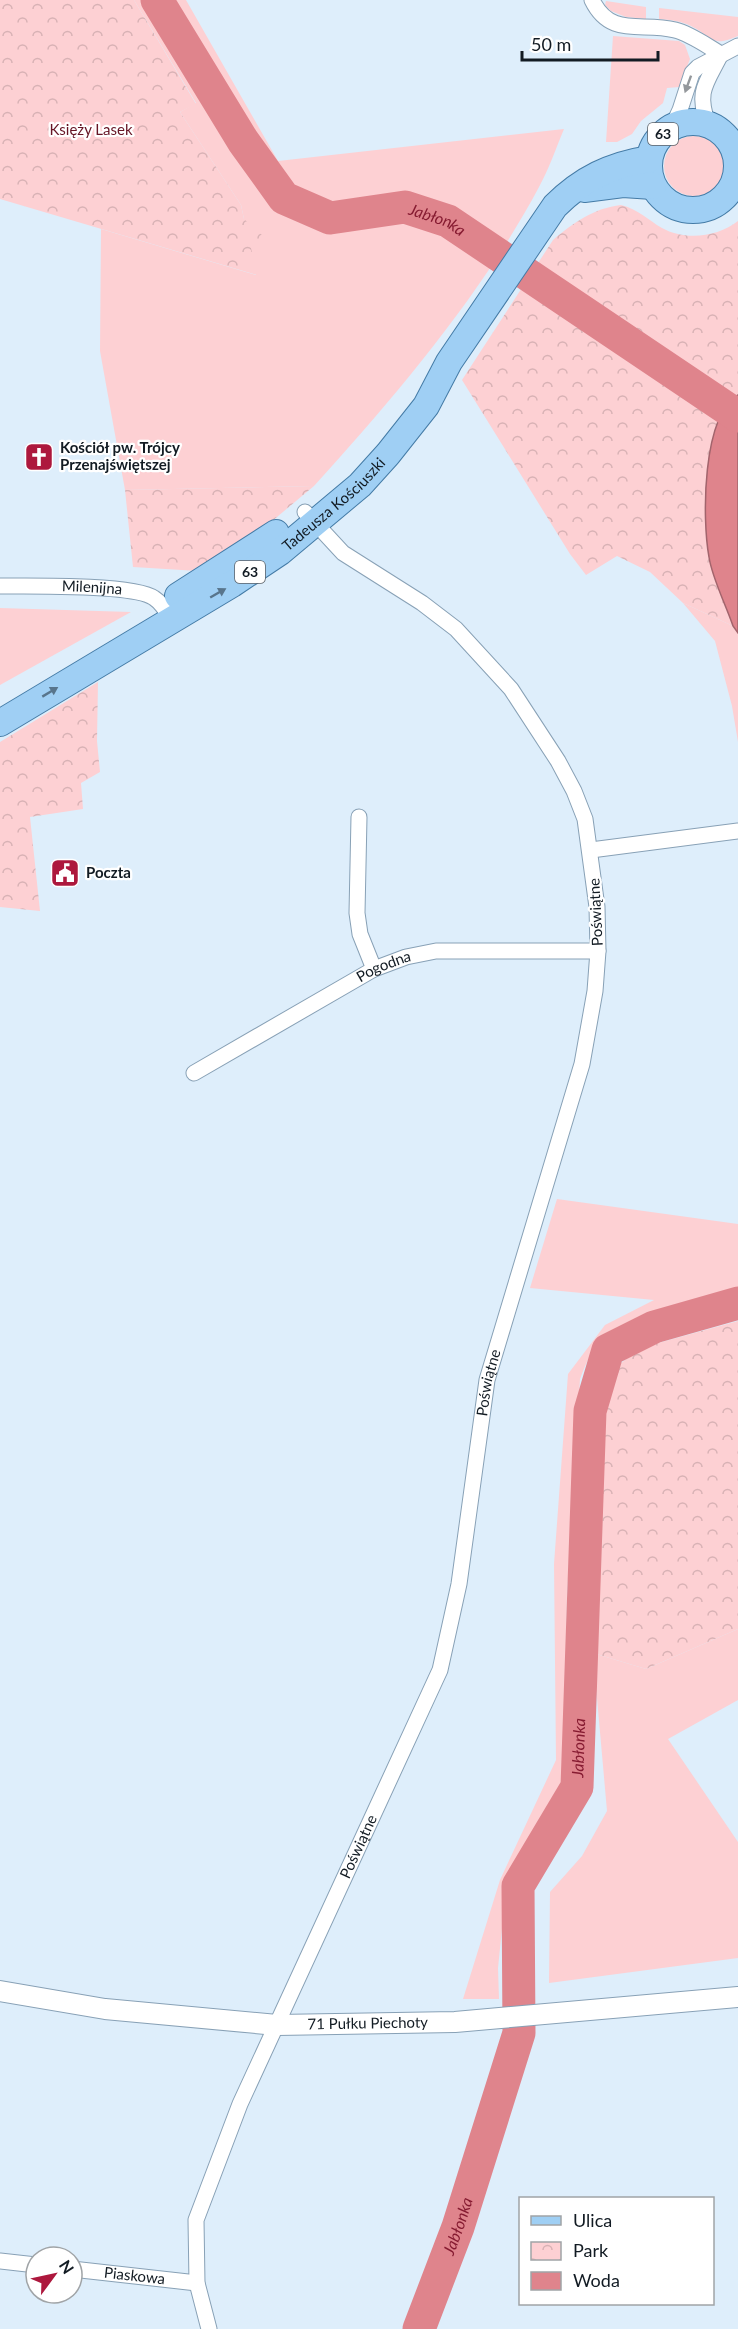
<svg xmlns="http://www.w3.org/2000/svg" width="738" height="2329" viewBox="0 0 738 2329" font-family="Lato,sans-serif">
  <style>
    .grass { fill: #fdd0d3 }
    .park { fill: url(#park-crowns) }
    .water { fill: #df848c; stroke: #a2646c; stroke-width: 1.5 }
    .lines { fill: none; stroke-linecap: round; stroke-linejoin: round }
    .river { stroke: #df848c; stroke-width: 33 }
    .minor-casing { stroke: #88a1b6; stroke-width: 17 }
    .tertiary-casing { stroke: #88a1b6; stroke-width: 22 }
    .primary-casing { stroke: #447ba6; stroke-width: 28 }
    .minor { stroke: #fff; stroke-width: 15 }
    .tertiary { stroke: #fff; stroke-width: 20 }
    .primary { stroke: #9fcff4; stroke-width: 26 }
    .oneway { fill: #94989c }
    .oneway2 { fill: #58758c }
    .labels { text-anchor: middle; stroke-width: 4.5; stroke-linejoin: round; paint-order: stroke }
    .shield { fill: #fff; stroke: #595f65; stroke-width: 1.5 }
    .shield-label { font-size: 14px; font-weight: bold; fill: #121b23 }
    .park-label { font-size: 15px; fill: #661525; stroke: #fff }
    .poi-label { font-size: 15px; font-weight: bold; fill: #121b23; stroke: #fff; text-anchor: start }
    .street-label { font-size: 15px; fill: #121b23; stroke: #fff }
    .water-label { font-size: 16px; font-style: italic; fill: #861b31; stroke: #fff }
  </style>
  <defs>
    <pattern id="park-crowns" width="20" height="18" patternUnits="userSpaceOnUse" patternTransform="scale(1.5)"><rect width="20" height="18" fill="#fdd0d3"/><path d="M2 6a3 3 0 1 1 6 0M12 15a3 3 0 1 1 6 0" fill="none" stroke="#d8b2b5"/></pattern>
  </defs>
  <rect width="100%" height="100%" fill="#deeefb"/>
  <g class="grass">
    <path d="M134 0H186L278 161 564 129C556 148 549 169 539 187 482 294 395 397 314 486L125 490 100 351 101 229 256 275 241 205 180 112 196 103Z"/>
    <path d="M606 1 646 7V19L626 17 611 11 605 5Z"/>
    <path d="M659 8 738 17V36C711 48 713 37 691 26 681 21 670 20 659 19Z"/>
    <path d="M613 36 679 41 685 45 690 59 679 87 667 88 663 103 641 121 632 134 617 142H606Z"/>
    <circle cx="694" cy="166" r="30"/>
    <path d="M683 603 733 626 738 633V742L732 706 715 641Z"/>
    <path d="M0 608 131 612 0 685Z"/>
    <path d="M557 1199 738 1224V1297C711 1304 624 1321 606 1336 592 1348 586 1363 580 1379L567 1595 564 1781 549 1822 536 1844 514 1872 504 1909 498 1968 499 1999H463L500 1880 556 1760 554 1564 568 1374 605 1325 654 1300 530 1288Z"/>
    <path d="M738 1629V1700L668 1739 738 1842V1958L549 1983 550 1892 582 1856 607 1811 593 1653 646 1669Z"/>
  </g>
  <g class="park">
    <path d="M0 0H134L196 104 180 112 241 205 244 219 263 236 251 248 257 275 0 199Z"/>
    <path d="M621 205C638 209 648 220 662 228 685 241 718 237 738 221V395L730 400 709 558 733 626 683 603 650 572 617 556 586 575 570 554 462 380 553 240C573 223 594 208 621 205Z"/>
    <path d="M314 486 253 537 198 571 133 567 125 490Z"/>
    <path d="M98 682 97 741 100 772 81 783 83 809 30 817 40 911 0 907V742Z"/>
    <path d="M738 1321V1629L646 1669 593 1653 601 1396 610 1372 640 1348Z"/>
  </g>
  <path class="water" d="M738 395V633L733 626C726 605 712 578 709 557 702 519 702 416 738 395Z"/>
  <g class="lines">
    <g class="river">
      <path id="s1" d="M157 0 243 141 284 198 330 218 405 207 448 221 738 416"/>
      <path id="s2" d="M419 2329 458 2227 519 2033 518 1886 577 1787 590 1411 608 1350 654 1327 738 1303"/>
    </g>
    <g class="minor-casing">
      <g id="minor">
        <path d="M592 0C611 39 642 21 675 30 691 34 707 46 721 54"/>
        <path d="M708 124C696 91 706 84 721 54"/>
        <path d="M672 127 680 110 692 73 698 67 738 46"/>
        <path id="s3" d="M0 586C29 586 135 584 154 598 162 603 167 612 171 620"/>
        <path d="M359 817 357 913 360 934 374 969"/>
        <path d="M591 850 738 831"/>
        <path id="s4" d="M194 1073 374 969 406 957 436 951H598"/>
        <path d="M0 2261 36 2265"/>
        <path id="s5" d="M72 2269 197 2283"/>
        <path id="s6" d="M209 2329 197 2283 196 2220 240 2104 440 1670 459 1584 487 1380 582 1064 595 991 598 951 597 907 585 819 574 791 558 761 511 689 456 629 422 603 343 553 305 512"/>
      </g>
    </g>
    <g class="tertiary-casing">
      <g id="tertiary">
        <path id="s7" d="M0 1991 105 2009 277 2025 455 2022 738 1997"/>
      </g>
    </g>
    <g class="primary-casing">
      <g id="primary">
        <circle cx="693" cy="166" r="44"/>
        <path d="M584 189 623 184 653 186"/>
        <path d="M178 596 276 533"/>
        <path id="s8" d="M0 723 232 584 280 552 360 485 388 454 426 406 449 362 555 206C582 179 611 165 649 159"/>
      </g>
    </g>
    <use href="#minor" class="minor"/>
    <use href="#tertiary" class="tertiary"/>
    <use href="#primary" class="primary"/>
  </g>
  <defs><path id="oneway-solid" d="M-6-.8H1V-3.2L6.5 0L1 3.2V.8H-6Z" transform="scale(1.5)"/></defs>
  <use class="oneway" href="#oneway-solid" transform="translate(688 84) rotate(110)"/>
  <g class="oneway2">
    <use href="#oneway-solid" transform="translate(218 593) rotate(-30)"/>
    <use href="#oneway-solid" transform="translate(50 692) rotate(-31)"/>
  </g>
  <defs>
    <g id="church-square" transform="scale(1.5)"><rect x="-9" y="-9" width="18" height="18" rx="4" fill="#ad183d" stroke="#fff"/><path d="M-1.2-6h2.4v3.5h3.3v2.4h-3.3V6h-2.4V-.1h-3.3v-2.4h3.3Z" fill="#fff"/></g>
    <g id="civic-square" transform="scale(1.5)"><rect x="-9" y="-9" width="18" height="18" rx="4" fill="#ad183d" stroke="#fff"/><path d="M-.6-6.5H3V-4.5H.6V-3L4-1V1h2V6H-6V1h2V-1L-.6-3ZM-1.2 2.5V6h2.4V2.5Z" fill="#fff"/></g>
  </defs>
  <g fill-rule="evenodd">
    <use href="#church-square" x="39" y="457"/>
    <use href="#civic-square" x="65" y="873"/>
  </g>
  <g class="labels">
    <g class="shield">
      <rect x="648" y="123" width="30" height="22" rx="4.5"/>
      <rect x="235" y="561" width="30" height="22" rx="4.5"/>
    </g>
    <g class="shield-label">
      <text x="663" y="139">63</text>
      <text x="250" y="577">63</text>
    </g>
    <g class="park-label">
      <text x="91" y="135">Księży Lasek</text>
    </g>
    <g class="poi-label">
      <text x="60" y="453">Kościół pw. Trójcy<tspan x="60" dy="17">Przenajświętszej</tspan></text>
      <text x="86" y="878">Poczta</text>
    </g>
    <g class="street-label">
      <text dy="5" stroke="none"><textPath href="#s8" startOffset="400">Tadeusza Kościuszki</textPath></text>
      <text dy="5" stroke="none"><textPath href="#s3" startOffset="92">Milenijna</textPath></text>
      <text transform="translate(596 912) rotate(-93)" y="5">Poświątne</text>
      <text dy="5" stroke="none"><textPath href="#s4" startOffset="218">Pogodna</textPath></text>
      <text dy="5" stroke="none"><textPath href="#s6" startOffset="1004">Poświątne</textPath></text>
      <text dy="5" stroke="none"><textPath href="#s6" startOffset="518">Poświątne</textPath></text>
      <text dy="5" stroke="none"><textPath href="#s7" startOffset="370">71 Pułku Piechoty</textPath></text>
      <text dy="5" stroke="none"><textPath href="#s5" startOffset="63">Piaskowa</textPath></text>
    </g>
    <g class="water-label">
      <text dy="6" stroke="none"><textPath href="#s1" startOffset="396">Jabłonka</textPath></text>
      <text dy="6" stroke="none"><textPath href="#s2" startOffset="614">Jabłonka</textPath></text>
      <text dy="6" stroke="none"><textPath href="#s2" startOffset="110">Jabłonka</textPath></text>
    </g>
  </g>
  <rect x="519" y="2197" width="195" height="108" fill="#ffffff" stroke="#a0a4a7" stroke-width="1.5"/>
  <rect x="531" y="2216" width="30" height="9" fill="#9fcff4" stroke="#a0a4a7" stroke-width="1.5"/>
  <text x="573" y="2227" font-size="18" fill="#121b23">Ulica</text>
  <rect x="531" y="2242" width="30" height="18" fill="url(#park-crowns)" stroke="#a0a4a7" stroke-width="1.5"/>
  <text x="573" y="2257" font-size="18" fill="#121b23">Park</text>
  <rect x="531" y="2272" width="30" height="18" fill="#df848c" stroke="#a0a4a7" stroke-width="1.5"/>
  <text x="573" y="2287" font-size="18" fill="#121b23">Woda</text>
  <g transform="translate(54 2275) rotate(57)"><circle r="28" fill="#ffffff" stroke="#a0a4a7" stroke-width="1.5"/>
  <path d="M0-4.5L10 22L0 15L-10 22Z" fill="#ad183d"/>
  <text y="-9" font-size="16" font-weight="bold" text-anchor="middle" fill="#121b23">N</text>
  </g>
  <path d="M522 51v9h136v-9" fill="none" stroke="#121b23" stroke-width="3"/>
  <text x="531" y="51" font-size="18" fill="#121b23" stroke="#ffffff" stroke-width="4.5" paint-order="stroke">50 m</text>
</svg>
